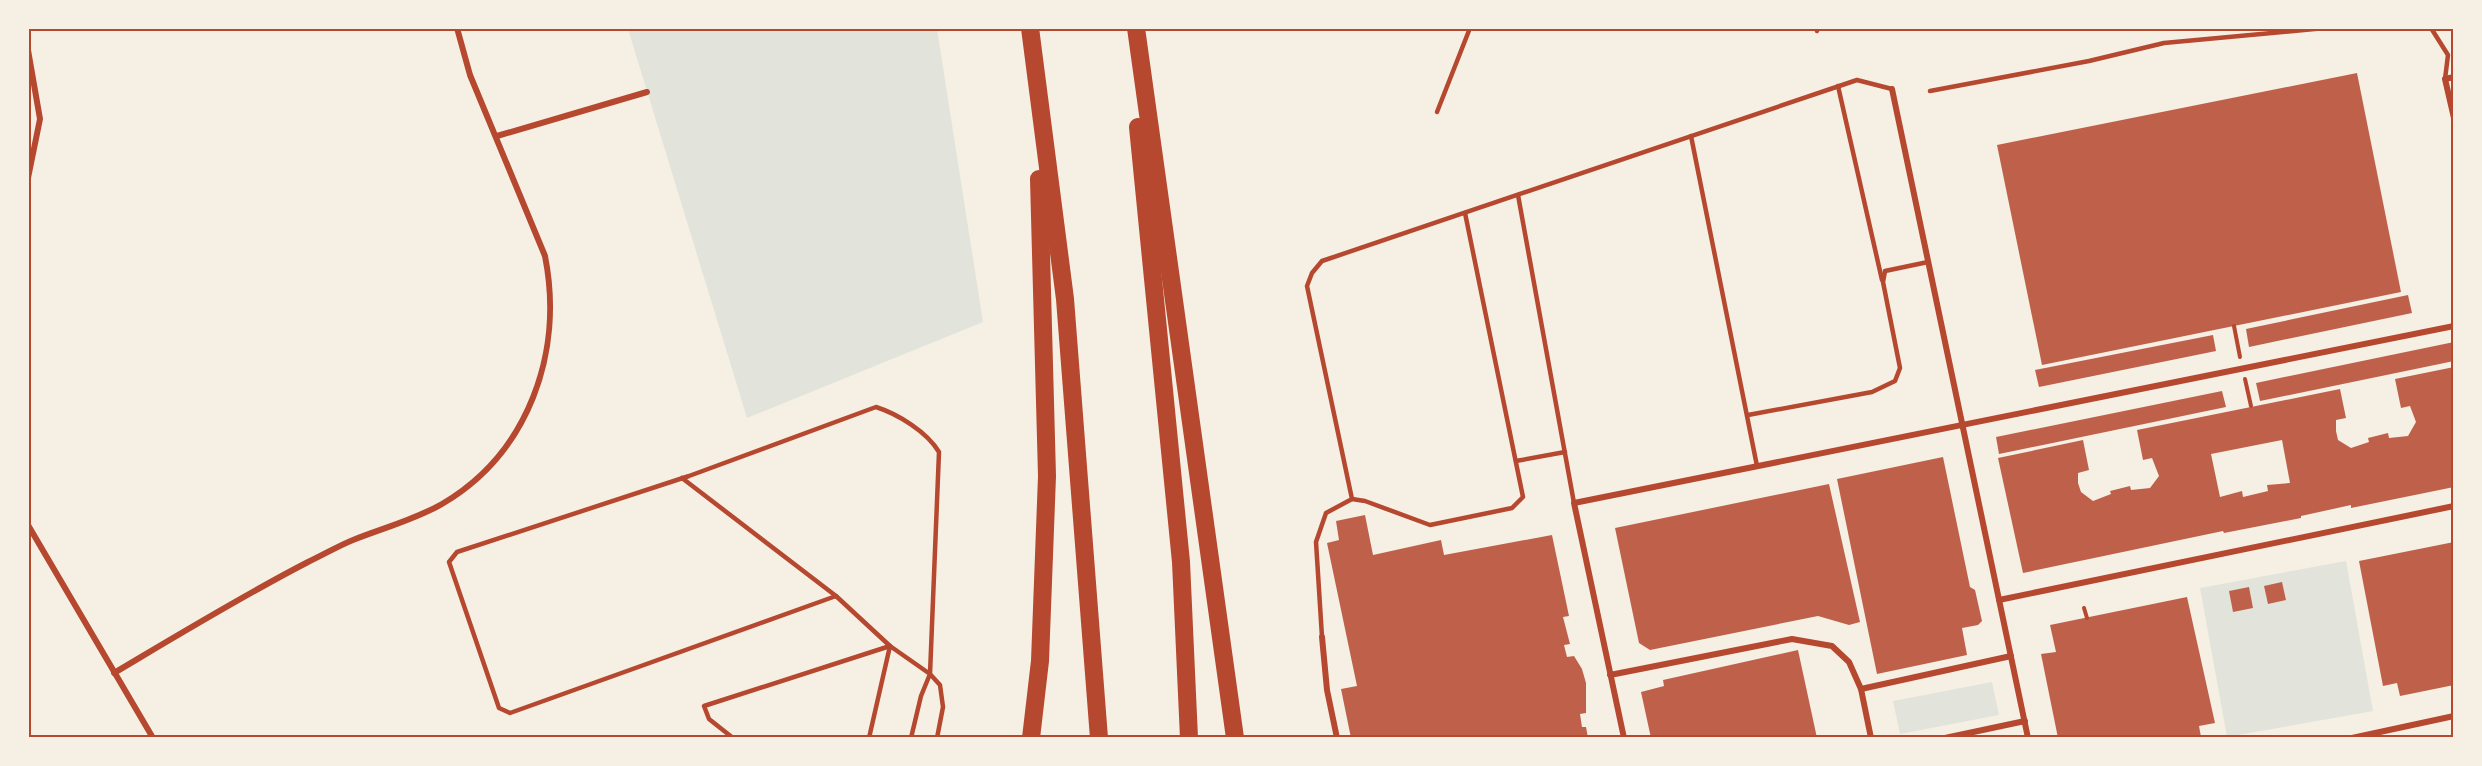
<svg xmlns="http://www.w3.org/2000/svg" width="2482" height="766" viewBox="0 0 2482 766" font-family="Helvetica,sans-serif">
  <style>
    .green { fill: #e2e4dc }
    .building { fill: #bf614a; fill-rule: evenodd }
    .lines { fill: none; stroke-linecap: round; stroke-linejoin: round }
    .path { stroke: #b5482f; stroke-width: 4 }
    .service { stroke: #b5482f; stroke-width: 4.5 }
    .minor { stroke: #b5482f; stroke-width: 6 }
    .motorway { stroke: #b5482f; stroke-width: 18 }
    .neatline { fill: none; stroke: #b5482f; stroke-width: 2 }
  </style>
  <rect width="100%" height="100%" fill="#f6efe4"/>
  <g class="green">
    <path d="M628 29H937L983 322 747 418Z"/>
    <path d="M2346 561 2373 711 2227 737 2200 588Z"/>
    <path d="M1992 682 1999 715 1900 734 1893 701Z"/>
  </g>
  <g class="building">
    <path d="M2357 73 2401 292 2042 365 1997 145Z"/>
    <path d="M2408 295 2412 313 2249 347 2246 329Z"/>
    <path d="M2213 335 2216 351 2039 387 2035 370Z"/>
    <path d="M2454 342V361L2260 401 2256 383Z"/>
    <path d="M2454 367V487L2351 508V505L2301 516V518L2224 533 2223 531 2023 573 1998 458 2083 440 2089 470 2078 473V483L2081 492 2093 501 2111 494 2110 491 2130 486 2131 490 2150 488 2159 476 2152 458 2143 460 2137 430 2340 389 2346 418 2336 420V431L2338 440 2351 448 2369 442 2368 438 2388 433 2389 438 2408 436 2416 422 2410 406 2401 408 2395 379ZM2282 440 2290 483 2267 485 2268 491 2243 497 2242 491 2220 497 2211 454Z"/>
    <path d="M2222 391 2226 407 1999 454 1996 437Z"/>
    <path d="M1943 457 1970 587 1975 590 1982 621 1978 625 1962 628 1967 655 1877 674 1837 479Z"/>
    <path d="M1829 484 1860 622 1849 625 1818 616 1650 650 1639 643 1615 528Z"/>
    <path d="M1365 515 1373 555 1441 540 1444 555 1552 535 1569 616 1563 617 1570 644 1564 645 1567 657 1574 656 1582 669 1586 683V713L1580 714 1582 727H1586L1588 738H1351L1341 689 1357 686 1327 543 1339 540 1336 521Z"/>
    <path d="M2454 542V685L2400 696 2397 683 2383 686 2359 561Z"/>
    <path d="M2282 582 2286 600 2268 604 2264 586Z"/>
    <path d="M2249 587 2253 608 2233 612 2229 591Z"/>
    <path d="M2187 597 2215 723 2199 726 2201 737 2198 738H2058L2041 654 2056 652 2050 625Z"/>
    <path d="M1798 650 1817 738H1651L1641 692 1664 686 1663 680Z"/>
  </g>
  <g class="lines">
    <g class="path">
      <path d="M2234 326 2240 357"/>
      <path d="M2245 379 2251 406"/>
      <path d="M2084 608 2087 618"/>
    </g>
    <g class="service">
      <path d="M1816 28 1817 31"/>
      <path d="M2431 28 2448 55 2445 79"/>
      <path d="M1838 86 1882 280"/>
      <path d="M1930 91 2089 61 2164 43 2325 28"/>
      <path d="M1437 112 1470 28"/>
      <path d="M1691 136 1757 466"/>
      <path d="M1518 195 1574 503"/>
      <path d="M1748 415 1872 392 1895 381 1900 368 1883 282 1885 271 1928 262"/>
      <path d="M1516 461 1565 452"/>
      <path d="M682 478 836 596"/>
      <path d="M1352 499 1365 501 1430 525 1512 508 1523 497 1465 213"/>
      <path d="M1322 637 1316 542 1326 513 1352 499 1307 286 1312 273 1322 261 1857 80 1892 89"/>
      <path d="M733 738 709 719 704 706 890 646"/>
      <path d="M869 738 890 646"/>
      <path d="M911 738 921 696 930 674 939 452C927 432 898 414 876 407L689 476 457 552 449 562 499 708 510 713 836 596 890 646 930 674 940 685 943 707 937 738"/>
    </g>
    <g class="minor">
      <path d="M28 50 40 119 28 178"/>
      <path d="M2454 77 2445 79 2454 118"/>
      <path d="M1892 89 2028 738"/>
      <path d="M497 136 647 92"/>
      <path d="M28 525 153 738"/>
      <path d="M1999 600 2454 506"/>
      <path d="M1322 637 1327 690 1337 738"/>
      <path d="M114 673C178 635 242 596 308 562 323 555 338 546 353 540 383 528 414 520 442 504 529 453 564 352 545 256L470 75 457 28"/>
      <path d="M1610 675 1792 639 1832 646 1849 662 1861 689 1871 738"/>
      <path d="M1861 689 2011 656"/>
      <path d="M1624 738 1574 503 2454 326"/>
      <path d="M1945 738 2025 721"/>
      <path d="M2352 738 2454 716"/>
    </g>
    <g class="motorway">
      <path d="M1030 28 1065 299 1099 738"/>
      <path d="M1136 28 1235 738"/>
      <path d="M1138 127 1181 562 1189 738"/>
      <path d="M1031 738 1040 661 1047 476 1039 179"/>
    </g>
  </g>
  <rect width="2482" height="766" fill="none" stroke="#f6efe4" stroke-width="60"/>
  <rect x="30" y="30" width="2422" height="706" class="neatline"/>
</svg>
